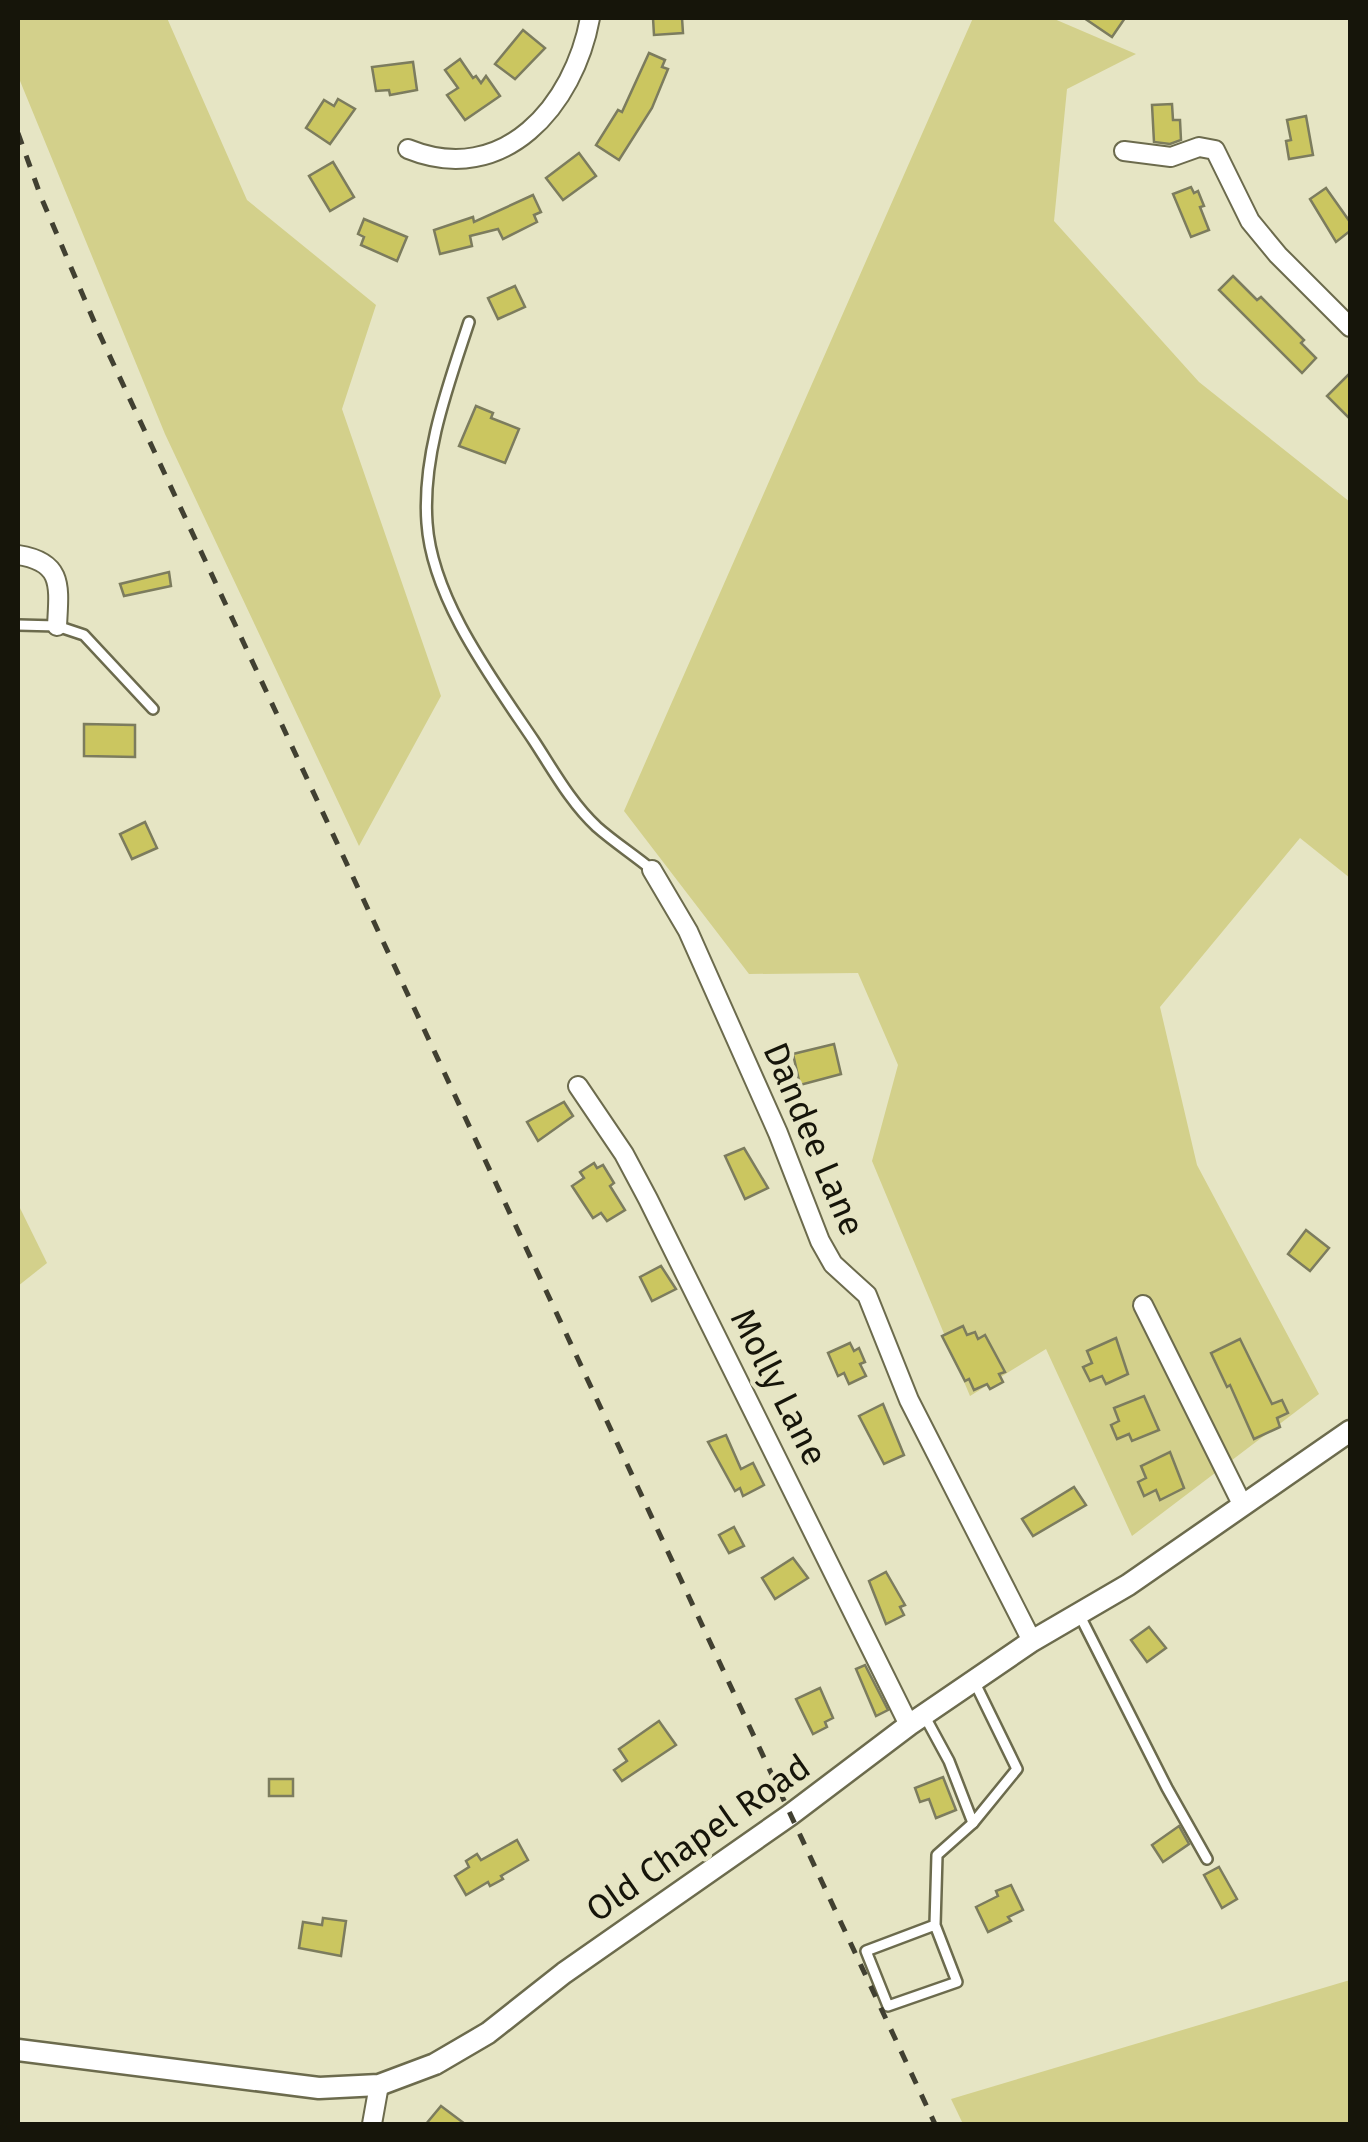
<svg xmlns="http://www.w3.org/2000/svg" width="1368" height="2142" viewBox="0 0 1368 2142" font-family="'Fira Sans',sans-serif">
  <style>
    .green { fill: #d3d08b }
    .building { fill: #cbc660; stroke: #7c7c5e; stroke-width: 2.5 }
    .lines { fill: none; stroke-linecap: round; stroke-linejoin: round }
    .service-casing { stroke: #6c6b4d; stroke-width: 14 }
    .minor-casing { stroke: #6c6b4d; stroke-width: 22 }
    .tertiary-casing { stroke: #6c6b4d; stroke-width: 25 }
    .service { stroke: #fff; stroke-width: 9 }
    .minor { stroke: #fff; stroke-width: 18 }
    .tertiary { stroke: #fff; stroke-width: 20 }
    .rail { stroke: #414031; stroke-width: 5; stroke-dasharray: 12 12; stroke-linecap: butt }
    .labels { text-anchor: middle; stroke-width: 9; stroke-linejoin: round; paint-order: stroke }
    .street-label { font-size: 35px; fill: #16150a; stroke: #e6e5c4 }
  </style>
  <rect width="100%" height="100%" fill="#e6e5c4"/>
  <g class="green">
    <path d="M18 18H167L247 200 376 305 342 409 441 696 359 846 165 434 18 76Z"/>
    <path d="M973 18H1052L1136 54 1067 89 1054 221 1199 382 1350 502V878L1300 838 1160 1007 1197 1165 1319 1394 1132 1536 1046 1349 970 1396 872 1161 898 1065 858 973 749 974 624 811Z"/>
    <path d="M18 1204 47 1263 18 1286Z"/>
    <path d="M1350 1980V2124H963L951 2099Z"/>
  </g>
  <g class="building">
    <path d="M653 18H682L683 33 654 35Z"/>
    <path d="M1084 18H1125L1112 37Z"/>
    <path d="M523 30 545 48 515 79 495 64Z"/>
    <path d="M649 53 665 60 662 67 668 69 652 108 619 160 596 145 618 110 622 112Z"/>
    <path d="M460 59 473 78 476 76 481 83 486 76 500 96 465 120 447 95 458 88 445 70Z"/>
    <path d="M413 62 417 90 390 95 389 90 376 91 372 67Z"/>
    <path d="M338 99 355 109 330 144 306 128 324 100 334 106Z"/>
    <path d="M1172 104 1173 120H1180L1181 140 1170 144 1154 142 1152 105Z"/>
    <path d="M1306 116 1313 155 1289 159 1286 141 1291 140 1287 120Z"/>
    <path d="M579 153 596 176 563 200 546 178Z"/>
    <path d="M333 162 354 197 330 211 309 176Z"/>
    <path d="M1191 187 1194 193 1198 191 1204 206 1200 207 1209 230 1191 237 1173 194Z"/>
    <path d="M1326 188 1350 222V231L1336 242 1310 199Z"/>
    <path d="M533 195 541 212 534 215 537 222 503 239 498 229 470 236 472 246 440 254 434 230 473 217 474 222Z"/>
    <path d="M364 219 407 237 397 261 361 245 364 237 358 234Z"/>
    <path d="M1233 276 1257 300 1261 297 1304 340 1301 343 1316 358 1302 373 1219 290Z"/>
    <path d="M515 286 525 307 498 319 488 298Z"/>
    <path d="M1350 373V419L1327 396Z"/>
    <path d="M476 406 493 413 491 418 519 429 505 463 459 446Z"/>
    <path d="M169 572 171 586 124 596 120 584Z"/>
    <path d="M84 724 135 725V757L84 756Z"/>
    <path d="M145 822 157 848 132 859 120 834Z"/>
    <path d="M834 1044 841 1074 800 1085 793 1054Z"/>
    <path d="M564 1102 573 1116 538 1141 527 1122Z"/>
    <path d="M744 1148 768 1188 745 1199 725 1156Z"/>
    <path d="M594 1163 597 1168 603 1165 614 1183 610 1186 625 1210 607 1221 601 1213 593 1218 572 1186 584 1178 580 1172Z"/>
    <path d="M1306 1230 1329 1248 1310 1271 1288 1254Z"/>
    <path d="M661 1266 676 1289 652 1301 640 1277Z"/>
    <path d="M963 1326 967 1335 975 1332 978 1339 985 1335 1005 1372 999 1374 1003 1382 990 1389 987 1384 974 1390 969 1379 965 1381 942 1336Z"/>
    <path d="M1116 1338 1128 1374 1106 1384 1102 1376 1090 1381 1083 1367 1092 1363 1087 1351Z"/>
    <path d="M1240 1339 1272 1404 1282 1400 1288 1413 1277 1418 1280 1427 1254 1439 1230 1385 1227 1387 1211 1353Z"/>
    <path d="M850 1343 854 1351 859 1348 865 1362 860 1364 866 1376 849 1384 844 1373 838 1376 828 1353Z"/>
    <path d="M1144 1396 1159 1430 1132 1441 1129 1434 1117 1439 1111 1425 1119 1421 1114 1408Z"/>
    <path d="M883 1404 904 1455 884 1464 859 1416Z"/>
    <path d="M726 1435 741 1469 753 1463 764 1485 743 1496 740 1488 735 1491 708 1442Z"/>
    <path d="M1170 1452 1184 1488 1160 1500 1156 1490 1144 1496 1138 1482 1146 1478 1141 1466Z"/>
    <path d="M1074 1487 1086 1505 1033 1536 1022 1519Z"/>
    <path d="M734 1527 744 1546 729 1553 719 1535Z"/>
    <path d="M793 1558 808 1578 775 1599 762 1578Z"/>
    <path d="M886 1572 905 1605 900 1607 904 1615 886 1624 869 1581Z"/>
    <path d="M1149 1627 1166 1648 1147 1662 1131 1640Z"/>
    <path d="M865 1665 888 1710 876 1716 856 1669Z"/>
    <path d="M820 1688 833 1718 825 1722 827 1727 813 1734 796 1699Z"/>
    <path d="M659 1721 676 1745 622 1781 614 1770 627 1761 619 1749Z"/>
    <path d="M943 1777 956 1810 936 1818 929 1799 920 1802 915 1788Z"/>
    <rect x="269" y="1779" width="24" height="17"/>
    <path d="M1179 1826 1189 1844 1163 1862 1152 1845Z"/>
    <path d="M517 1840 528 1860 501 1876 503 1879 490 1886 488 1882 466 1895 455 1876 469 1867 466 1861 477 1854 481 1860Z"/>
    <path d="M1219 1867 1237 1899 1222 1908 1204 1875Z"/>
    <path d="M1011 1885 1023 1910 1008 1917 1011 1921 988 1932 976 1907 998 1896 996 1891Z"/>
    <path d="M323 1918 346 1921 341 1956 299 1948 303 1922 322 1925Z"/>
    <path d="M441 2106 465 2124H426Z"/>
  </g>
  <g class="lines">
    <g class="service-casing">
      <g id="service">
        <path d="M469 322C448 386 422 455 427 523 432 599 493 680 534 741 553 770 571 803 597 827 614 842 634 855 651 869"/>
        <path d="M18 625 57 626 84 635 153 709"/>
        <path d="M1079 1614 1167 1788 1207 1859"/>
        <path d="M924 1715 949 1761 973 1823 1017 1769 974 1681"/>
        <path d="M935 1925 866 1951 888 2006 957 1982 935 1925 937 1855 973 1823"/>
      </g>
    </g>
    <g class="minor-casing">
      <g id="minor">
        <path d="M408 149C504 188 574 105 590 18"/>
        <path d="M1124 151 1171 157 1199 147 1215 150 1250 221 1278 255 1350 327"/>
        <path d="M18 555C64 562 59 587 57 626"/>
        <path d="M652 870 688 931 778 1133 820 1241 833 1264 867 1295 909 1400 1032 1641"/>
        <path d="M578 1086 624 1154 648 1199 909 1725"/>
        <path d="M1143 1305 1242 1504"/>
        <path d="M372 2124 379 2085"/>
      </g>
    </g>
    <g class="tertiary-casing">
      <path id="tertiary" d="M18 2050 319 2088 379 2085 435 2064 488 2033 564 1973 790 1815 909 1725 1032 1641 1128 1585 1350 1431"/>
    </g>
    <use href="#service" class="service"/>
    <use href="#minor" class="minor"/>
    <use href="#tertiary" class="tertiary"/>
    <path class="rail" d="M18 133 41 197 99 333 935 2124"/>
  </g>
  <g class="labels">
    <g class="street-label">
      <text transform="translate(814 1139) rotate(67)" y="12">Dandee Lane</text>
      <text transform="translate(779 1387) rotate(63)" y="12">Molly Lane</text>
      <text transform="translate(698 1838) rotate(-35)" y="12">Old Chapel Road</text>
    </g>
  </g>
  <rect width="1368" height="2142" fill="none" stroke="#16150a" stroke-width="40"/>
</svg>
